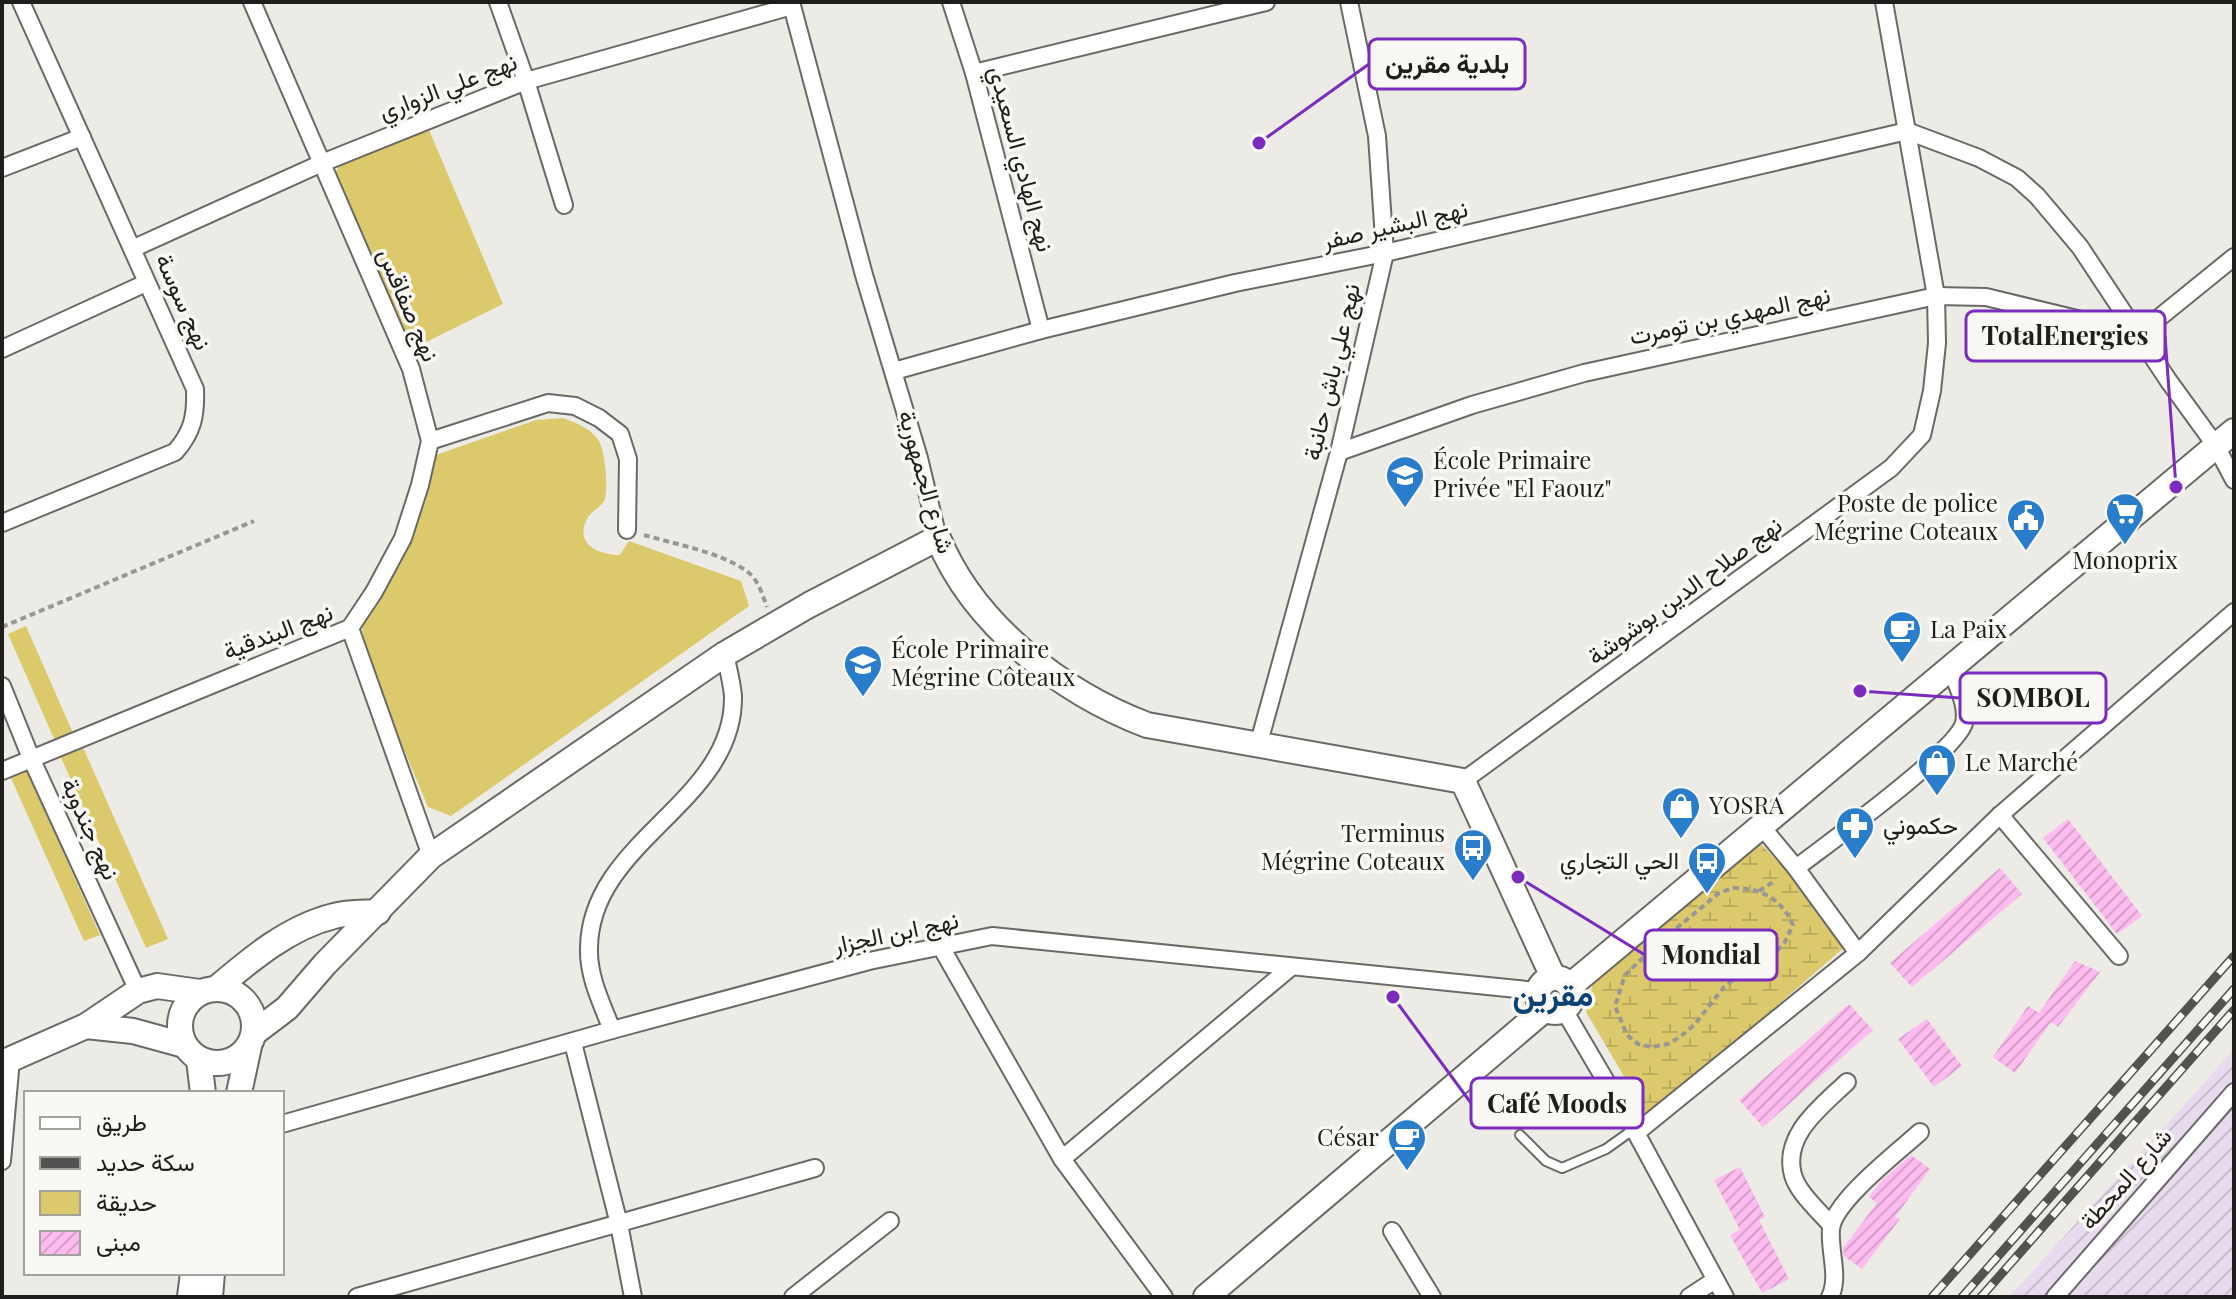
<svg xmlns="http://www.w3.org/2000/svg" width="2236" height="1299" viewBox="0 0 2236 1299" font-family="'Playfair Display',Vazirmatn,serif">
  <style>
    .industrial { fill: url(#industrial-furrows) }
    .wetland { fill: url(#wetland-marsh) }
    .park { fill: #dcc96c }
    .building { fill: url(#building-hatch) }
    .lines { fill: none; stroke-linecap: round; stroke-linejoin: round }
    .lane-casing { stroke: #6a6966; stroke-width: 12 }
    .street-casing { stroke: #6a6966; stroke-width: 20 }
    .secondary-casing { stroke: #6a6966; stroke-width: 28 }
    .path { stroke: #989794; stroke-width: 4; stroke-dasharray: 6 4; stroke-linecap: butt }
    .lane { stroke: #fff; stroke-width: 8 }
    .street { stroke: #fff; stroke-width: 16 }
    .secondary { stroke: #fff; stroke-width: 24 }
    .rail-casing { stroke: #535250; stroke-width: 9 }
    .rail { stroke: #f9f8f4; stroke-width: 6; stroke-dasharray: 18; stroke-linecap: butt }
    .labels { text-anchor: middle; stroke-width: 7; stroke-linejoin: round; paint-order: stroke }
    .street-label { font-size: 24px; fill: #1f1e1d; stroke: #f9f8f4 }
    .poi-label { font-size: 24px; fill: #1f1e1d; stroke: #f9f8f4; text-anchor: start }
    .district-label { font-size: 32px; font-weight: bold; fill: #0c4374; stroke: #f9f8f4 }
    .leader { fill: none; stroke: #7b2cbf; stroke-width: 3 }
    .callout-dot { fill: #7b2cbf; stroke: #f9f8f4; stroke-width: 3 }
    .callout { fill: #f9f8f4; stroke: #7b2cbf; stroke-width: 3 }
    .callout-label { font-size: 26px; text-anchor: middle; font-weight: bold; fill: #1f1e1d }
  </style>
  <defs>
    <pattern id="industrial-furrows" width="10" height="10" patternUnits="userSpaceOnUse" patternTransform="scale(2)"><rect width="10" height="10" fill="#e8dbef"/><path d="M-1 1l2-2M0 10L10 0M9 11l2-2" fill="none" stroke="#c7bccc"/></pattern>
    <pattern id="wetland-marsh" width="20" height="14" patternUnits="userSpaceOnUse" patternTransform="scale(2)"><rect width="20" height="14" fill="#dcc96c"/><path d="M1 5h8M5 5V1M11 12h8M15 12V8" fill="none" stroke="#bcac5d"/></pattern>
    <pattern id="building-hatch" width="6" height="6" patternUnits="userSpaceOnUse" patternTransform="scale(2)"><rect width="6" height="6" fill="#fdbbef"/><path d="M-1 1l2-2M0 6l6-6M5 7l2-2" fill="none" stroke="#d8a0cc"/></pattern>
  </defs>
  <rect width="100%" height="100%" fill="#ecebe6"/>
  <path class="industrial" d="M2234 1049V1297H2009L2195 1093Z"/>
  <path class="wetland" d="M1759 842 1854 939 1648 1117 1586 1012 1594 978Z"/>
  <g class="park">
    <path d="M429 130 503 304 406 352 333 179 339 165Z"/>
    <path d="M563 418C576 423 591 428 599 441 605 451 609 490 604 501 600 508 590 512 587 519 574 545 600 555 620 555L629 541 741 581 749 606 451 816 428 807 365 656 362 626 412 534 425 503 436 455 536 420Z"/>
    <path d="M26 626 73 733 55 741 8 634Z"/>
    <path d="M81 743 168 939 146 948 59 753Z"/>
    <path d="M27 771 100 935 84 941 11 778Z"/>
  </g>
  <g class="building">
    <path d="M2068 819 2142 916 2117 934 2043 838Z"/>
    <path d="M2000 868 2022 894 1912 987 1890 963Z"/>
    <path d="M2075 961 2100 972 2058 1027 2051 1022 2015 1073 1993 1057 2028 1006 2039 1013Z"/>
    <path d="M1849 1004 1873 1030 1763 1127 1739 1100Z"/>
    <path d="M1927 1019 1962 1066 1934 1087 1898 1039Z"/>
    <path d="M1911 1155 1930 1169 1895 1217 1900 1219 1862 1269 1844 1256 1843 1248 1877 1203 1869 1197 1882 1180Z"/>
    <path d="M1740 1167 1765 1217 1759 1220 1789 1279 1762 1293 1730 1235 1740 1230 1714 1180Z"/>
  </g>
  <g class="lines">
    <g class="lane-casing">
      <path id="lane" d="M1520 1135 1546 1161 1562 1168 1606 1149 1634 1129"/>
    </g>
    <g class="street-casing">
      <g id="street">
        <path d="M252 2 411 369 430 441 420 485 403 538 374 592 350 628"/>
        <path d="M498 2 526 81 564 205"/>
        <path d="M791 2 864 275 919 458 938 538"/>
        <path d="M951 2 974 73 1041 330"/>
        <path d="M974 73 1266 2"/>
        <path d="M2 168 82 137"/>
        <path d="M134 248 322 163 526 81 792 6"/>
        <path d="M2 349 146 283"/>
        <path d="M894 371 1041 330 1235 283 1385 253 1907 131 1979 158 2017 178 2037 196 2080 247 2168 380 2216 446 2234 480"/>
        <path d="M430 441 548 403 575 406 599 418 620 434 628 459 627 530"/>
        <path d="M1339 452 1472 405 1584 373 1936 296 1986 297 2139 334 2234 257"/>
        <path d="M2 523 175 452C193 432 196 415 195 389L21 2"/>
        <path d="M350 628 431 856"/>
        <path d="M2 686 31 758 138 991"/>
        <path d="M1258 746 1339 452 1385 253 1377 136 1349 2"/>
        <path d="M2 771 350 628"/>
        <path d="M1463 781 1891 468 1922 435 1932 391 1937 343 1936 296 1884 2"/>
        <path d="M2000 815 2119 956"/>
        <path d="M1762 827 1796 868 1858 953"/>
        <path d="M1796 868C1826 845 1957 751 1964 723 1968 705 1957 686 1951 669"/>
        <path d="M941 947 1062 1159 1164 1297"/>
        <path d="M1564 1010 1634 1129 1725 1297"/>
        <path d="M612 1030C602 1004 588 977 589 948 590 840 735 803 733 696 732 683 728 668 725 654"/>
        <path d="M573 1043 619 1224 633 1297"/>
        <path d="M282 1124 612 1030 869 961 992 936 1537 991"/>
        <path d="M1636 1133 1858 953 2000 815 2234 612"/>
        <path d="M1062 1159 1291 967"/>
        <path d="M2 1161 11 1059"/>
        <path d="M1831 1225C1819 1211 1798 1193 1793 1175 1782 1135 1822 1106 1847 1082"/>
        <path d="M1392 1231 1432 1297"/>
        <path d="M357 1297 815 1168"/>
        <path d="M793 1297 890 1221"/>
        <path d="M1689 1297 1715 1280"/>
        <path d="M1830 1297C1840 1277 1829 1252 1831 1229 1834 1201 1898 1152 1920 1132"/>
        <path d="M2055 1297 2234 1092"/>
      </g>
    </g>
    <g class="secondary-casing">
      <g id="secondary">
        <circle cx="1555" cy="995" r="17"/>
        <path d="M1570 986 2234 431"/>
        <path d="M217 988C251 959 289 927 334 916 348 912 364 913 378 912"/>
        <circle cx="217" cy="1026" r="37"/>
        <path d="M86 1026 133 1031 184 1045"/>
        <path d="M254 1033 287 1008 325 964 431 856 725 654 809 605 938 538C974 625 1061 692 1147 725L1463 781 1553 977"/>
        <path d="M199 1060 203 1093"/>
        <path d="M2 1063 86 1026 138 991 157 986 200 992"/>
        <path d="M239 1093 249 1046"/>
        <path d="M190 1297 193 1273"/>
        <path d="M210 1297 212 1273"/>
        <path d="M1206 1297 1545 1009"/>
      </g>
    </g>
    <g class="path">
      <path d="M644 535C675 544 719 552 745 570 758 578 762 594 767 607"/>
      <path d="M2 627 254 521"/>
      <path d="M1733 888C1761 888 1781 898 1793 925L1785 942 1775 953 1759 967 1738 976 1724 987 1695 1024 1680 1037 1668 1044 1651 1047 1638 1044 1627 1035 1615 1006 1625 975 1655 946 1719 893Z"/>
      <path d="M1759 891 1776 880"/>
    </g>
    <use href="#lane" class="lane"/>
    <use href="#street" class="street"/>
    <use href="#secondary" class="secondary"/>
    <g class="rail-casing">
      <g id="rail">
        <path d="M1932 1297 2234 956"/>
        <path d="M1962 1297 2234 989"/>
        <path d="M1981 1297 2234 1010"/>
      </g>
    </g>
    <use href="#rail" class="rail"/>
  </g>
  <defs>
    <g id="school-pin" transform="scale(2)"><path d="M0 17L-7.5 6A9.5 9.5 0 1 1 7.5 6Z" fill="#297dcb" stroke="#f9f8f4"/><path d="M0-5L7-2L0 1L-7-2ZM-4 1L0 2.5L4 1V4Q0 6-4 4Z" fill="#fff"/></g>
    <g id="supermarket-pin" transform="scale(2)"><path d="M0 17L-7.5 6A9.5 9.5 0 1 1 7.5 6Z" fill="#297dcb" stroke="#f9f8f4"/><path d="M-6-5.5h2.5l.6 2H6L4.5 2H-2.5L-4.4-4H-6ZM-1.5 3.2a1.3 1.3 0 1 0 .1 0ZM3 3.2a1.3 1.3 0 1 0 .1 0Z" fill="#fff"/></g>
    <g id="civic-pin" transform="scale(2)"><path d="M0 17L-7.5 6A9.5 9.5 0 1 1 7.5 6Z" fill="#297dcb" stroke="#f9f8f4"/><path d="M-.6-6.5H3V-4.5H.6V-3L4-1V1h2V6H-6V1h2V-1L-.6-3ZM-1.2 2.5V6h2.4V2.5Z" fill="#fff"/></g>
    <g id="cafe-pin" transform="scale(2)"><path d="M0 17L-7.5 6A9.5 9.5 0 1 1 7.5 6Z" fill="#297dcb" stroke="#f9f8f4"/><path d="M-5.5-4.5H6V0H3Q3 3.5 0 3.5H-2.5Q-5.5 3.5-5.5 0ZM3-3.2v2h1.7v-2ZM-6 4.5H4V6H-6Z" fill="#fff"/></g>
    <g id="shop-pin" transform="scale(2)"><path d="M0 17L-7.5 6A9.5 9.5 0 1 1 7.5 6Z" fill="#297dcb" stroke="#f9f8f4"/><path d="M-5-2.5h2.3a2.7 3.5 0 0 1 5.4 0H5L5.5 6h-11ZM-1.5-2.5h3a1.5 2.3 0 0 0-3 0Z" fill="#fff"/></g>
    <g id="pharmacy-pin" transform="scale(2)"><path d="M0 17L-7.5 6A9.5 9.5 0 1 1 7.5 6Z" fill="#297dcb" stroke="#f9f8f4"/><path d="M-2-6h4v4h4v4h-4v4h-4v-4h-4v-4h4Z" fill="#fff"/></g>
    <g id="bus-pin" transform="scale(2)"><path d="M0 17L-7.5 6A9.5 9.5 0 1 1 7.5 6Z" fill="#297dcb" stroke="#f9f8f4"/><path d="M-5-6H5V4H4V6H2V4H-2V6H-4V4H-5ZM-3.5-4V0h7V-4ZM-3.5 1.2v1.5H-2V1.2ZM2 1.2v1.5H3.5V1.2Z" fill="#fff"/></g>
  </defs>
  <g fill-rule="evenodd">
    <use href="#school-pin" x="1405" y="475"/>
    <use href="#supermarket-pin" x="2125" y="512"/>
    <use href="#civic-pin" x="2026" y="518"/>
    <use href="#cafe-pin" x="1902" y="630"/>
    <use href="#school-pin" x="863" y="664"/>
    <use href="#shop-pin" x="1937" y="763"/>
    <use href="#shop-pin" x="1681" y="806"/>
    <use href="#pharmacy-pin" x="1855" y="826"/>
    <use href="#bus-pin" x="1473" y="848"/>
    <use href="#bus-pin" x="1707" y="861"/>
    <use href="#cafe-pin" x="1407" y="1138"/>
  </g>
  <g class="labels">
    <g class="street-label">
      <text transform="translate(448 87) rotate(-21)" y="8">نهج علي الزواري</text>
      <text transform="translate(1021 159) rotate(75)" y="8">نهج الهادي السعيدي</text>
      <text transform="translate(1395 225) rotate(-13)" y="8">نهج البشير صفر</text>
      <text transform="translate(183 302) rotate(66)" y="8">نهج سوسة</text>
      <text transform="translate(408 305) rotate(67)" y="8">نهج صفاقس</text>
      <text transform="translate(1730 316) rotate(-12)" y="8">نهج المهدي بن تومرت</text>
      <text transform="translate(1332 372) rotate(-77)" y="8">نهج علي باش حانبة</text>
      <text transform="translate(926 482) rotate(74)" y="8">شارع الجمهورية</text>
      <text transform="translate(1685 591) rotate(-36)" y="8">نهج صلاح الدين بوشوشة</text>
      <text transform="translate(278 632) rotate(-21)" y="8">نهج البندقية</text>
      <text transform="translate(90 829) rotate(66)" y="8">نهج جندوبة</text>
      <text transform="translate(896 933) rotate(-12)" y="8">نهج ابن الجزار</text>
      <text transform="translate(2126 1179) rotate(-49)" y="8">شارع المحطة</text>
    </g>
    <g class="poi-label">
      <text x="1433" y="469">École Primaire<tspan x="1433" dy="28">Privée "El Faouz"</tspan></text>
      <text x="1998" y="512" text-anchor="end">Poste de police<tspan x="1998" dy="28">Mégrine Coteaux</tspan></text>
      <text x="2125" y="569" text-anchor="middle">Monoprix</text>
      <text x="1930" y="638">La Paix</text>
      <text x="891" y="658">École Primaire<tspan x="891" dy="28">Mégrine Côteaux</tspan></text>
      <text x="1965" y="771">Le Marché</text>
      <text x="1709" y="814">YOSRA</text>
      <text x="1883" y="834">حكموني</text>
      <text x="1445" y="842" text-anchor="end">Terminus<tspan x="1445" dy="28">Mégrine Coteaux</tspan></text>
      <text x="1679" y="869" text-anchor="end">الحي التجاري</text>
      <text x="1379" y="1146" text-anchor="end">César</text>
    </g>
    <g class="district-label">
      <text x="1553" y="1006">مقرين</text>
    </g>
  </g>
  <path class="leader" d="M1259 143L1369 64M2176 487L2165 336M1860 691L1960 698M1518 877L1645 955M1393 997L1471 1103"/>
  <g class="callout-dot">
    <circle cx="1259" cy="143" r="8"/>
    <circle cx="2176" cy="487" r="8"/>
    <circle cx="1860" cy="691" r="8"/>
    <circle cx="1518" cy="877" r="8"/>
    <circle cx="1393" cy="997" r="8"/>
  </g>
  <g class="callout">
    <rect x="1369" y="39" width="156" height="50" rx="8"/>
    <rect x="1966" y="311" width="199" height="50" rx="8"/>
    <rect x="1960" y="673" width="146" height="50" rx="8"/>
    <rect x="1645" y="930" width="132" height="50" rx="8"/>
    <rect x="1471" y="1078" width="172" height="50" rx="8"/>
  </g>
  <g class="callout-label">
    <text x="1447" y="73">بلدية مقرين</text>
    <text x="2065" y="345">TotalEnergies</text>
    <text x="2033" y="707">SOMBOL</text>
    <text x="1711" y="964">Mondial</text>
    <text x="1557" y="1113">Café Moods</text>
  </g>
  <rect width="2236" height="1299" fill="none" stroke="#1f1e1d" stroke-width="8"/>
  <rect x="24" y="1091" width="260" height="184" fill="#f9f8f4" stroke="#a2a19e" stroke-width="2"/>
  <rect x="40" y="1117" width="40" height="12" fill="#ffffff" stroke="#a2a19e" stroke-width="2"/>
  <text x="96" y="1131" font-size="24" fill="#1f1e1d">طريق</text>
  <rect x="40" y="1157" width="40" height="12" fill="#535250" stroke="#a2a19e" stroke-width="2"/>
  <text x="96" y="1171" font-size="24" fill="#1f1e1d">سكة حديد</text>
  <rect x="40" y="1191" width="40" height="24" fill="#dcc96c" stroke="#a2a19e" stroke-width="2"/>
  <text x="96" y="1211" font-size="24" fill="#1f1e1d">حديقة</text>
  <rect x="40" y="1231" width="40" height="24" fill="url(#building-hatch)" stroke="#a2a19e" stroke-width="2"/>
  <text x="96" y="1251" font-size="24" fill="#1f1e1d">مبنى</text>
</svg>
